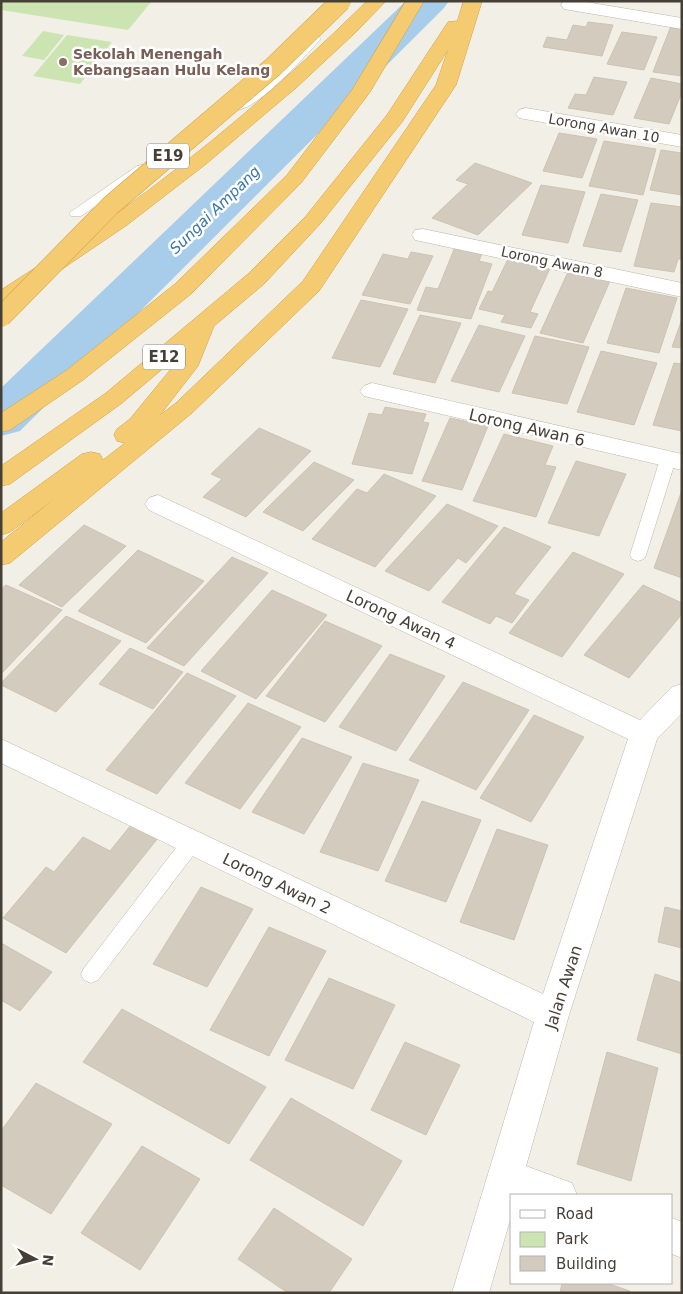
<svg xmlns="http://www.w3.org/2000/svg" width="683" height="1294" viewBox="0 0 683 1294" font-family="'DejaVu Sans',sans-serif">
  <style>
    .green { fill: #cce4b2 }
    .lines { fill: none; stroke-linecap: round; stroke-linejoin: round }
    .river { fill: #a7cdeb; fill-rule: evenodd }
    .building { fill: #d3cbbd; stroke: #cdc3b1 }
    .service-casing { stroke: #bdb7aa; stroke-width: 1 }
    .minor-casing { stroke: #bdb7aa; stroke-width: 1 }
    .motorway-casing { stroke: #d2a141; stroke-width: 1 }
    .service { fill: #fff; fill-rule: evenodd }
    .minor { fill: #fff; fill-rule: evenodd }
    .motorway { fill: #f4cb70; fill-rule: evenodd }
    .motorway-bridge-casing { stroke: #d2a141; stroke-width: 21; stroke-linecap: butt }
    .motorway-bridge { stroke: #f4cb70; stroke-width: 20 }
    .education-dot { fill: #8d6e63; stroke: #fff; stroke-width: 2 }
    .labels { text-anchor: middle; stroke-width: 5; stroke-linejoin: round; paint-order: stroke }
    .far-education-label { font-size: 14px; font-weight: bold; fill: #785e54; stroke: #fff; text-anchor: start }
    .far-street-label { font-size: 14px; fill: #453f36; stroke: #fff }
    .shield { fill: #fff; stroke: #7d7972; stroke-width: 1 }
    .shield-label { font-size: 15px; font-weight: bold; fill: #453f36 }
    .far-water-label { font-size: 15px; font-style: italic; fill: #3776a9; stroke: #fff }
    .street-label { font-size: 16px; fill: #453f36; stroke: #fff }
  </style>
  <rect width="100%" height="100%" fill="#f2efe7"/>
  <g class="green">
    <path d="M1 1H152L128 30 1 10Z"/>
    <path d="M43 31 64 35 44 60 22 56Z"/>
    <path d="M67 35 112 42 80 84 33 76Z"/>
  </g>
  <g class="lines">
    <path class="river" d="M406 1H449L443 9 20 431 1 436V388Z"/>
  </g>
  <g class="building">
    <path d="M588 22 613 25 602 56 543 47 547 37 567 40 573 25 586 27Z"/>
    <path d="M671 26 682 28V76L653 72Z"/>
    <path d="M622 32 657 37 644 70 607 64Z"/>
    <path d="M594 77 627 82 613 115 568 108 575 94 586 95Z"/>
    <path d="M651 78 682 84V92L669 124 634 118Z"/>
    <path d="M559 133 597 139 582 178 543 171Z"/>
    <path d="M604 141 656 149 643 195 589 186Z"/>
    <path d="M661 150 682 153V195L650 190Z"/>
    <path d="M475 163 532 183 478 235 432 218 468 184 456 180Z"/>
    <path d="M541 185 585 192 568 243 522 235Z"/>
    <path d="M601 194 638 200 621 252 583 246Z"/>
    <path d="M651 203 682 207V259H678L674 272 634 266Z"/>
    <path d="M455 247 483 251 479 261 492 264 471 319 417 310 426 287 438 289Z"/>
    <path d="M411 252 433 256 410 304 362 295 383 254 408 259Z"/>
    <path d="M509 257 551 266 530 312 538 314 531 328 501 322 505 315 479 309 488 291 492 292Z"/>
    <path d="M568 272 610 281 583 343 540 333Z"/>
    <path d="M626 288 677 298 659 353 607 343Z"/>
    <path d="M361 300 408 309 380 367 332 358Z"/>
    <path d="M420 315 461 323 435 383 393 374Z"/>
    <path d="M682 319V348L672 347Z"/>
    <path d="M479 325 525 336 499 392 451 381Z"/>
    <path d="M535 336 589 347 567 404 512 393Z"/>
    <path d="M601 351 657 363 634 425 577 412Z"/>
    <path d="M674 363 682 364V431L653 425Z"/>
    <path d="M385 407 426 414 423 422 429 423 412 474 352 464 369 413 382 415Z"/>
    <path d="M450 418 488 426 462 490 422 481Z"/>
    <path d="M259 428 311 451 246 517 203 497 222 479 211 474Z"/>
    <path d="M504 434 553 446 545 465 556 467 536 517 473 501Z"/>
    <path d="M576 461 626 474 599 536 548 523Z"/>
    <path d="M314 462 354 480 303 531 263 512Z"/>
    <path d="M384 474 436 496 375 567 312 539 357 489 367 493Z"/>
    <path d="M682 490V578L654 568Z"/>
    <path d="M447 504 498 526 466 563 458 558 429 591 385 571Z"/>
    <path d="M84 525 126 546 62 607 19 585Z"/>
    <path d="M504 527 551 547 514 594 529 600 512 623 496 616 490 624 442 602Z"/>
    <path d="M138 550 204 581 146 643 78 611Z"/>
    <path d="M573 552 624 574 562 657 509 633Z"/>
    <path d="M232 557 268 573 184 666 147 648Z"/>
    <path d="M6 585 62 610 1 674V589Z"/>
    <path d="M643 585 682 603V614L629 678 584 655Z"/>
    <path d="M272 590 327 615 256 699 201 671Z"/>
    <path d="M66 616 121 641 56 712 1 685V683Z"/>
    <path d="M325 621 382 646 325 722 266 696Z"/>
    <path d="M130 648 183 672 153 709 99 684Z"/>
    <path d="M390 654 445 676 396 751 339 727Z"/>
    <path d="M187 673 236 696 157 794 106 770Z"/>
    <path d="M463 682 529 710 476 790 409 760Z"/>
    <path d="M248 703 301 727 240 809 185 783Z"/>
    <path d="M534 715 584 737 531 822 480 798Z"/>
    <path d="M302 738 352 757 304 834 252 812Z"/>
    <path d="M363 763 419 780 378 871 320 852Z"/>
    <path d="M422 801 481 820 446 902 385 881Z"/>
    <path d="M131 825 158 838 66 953 3 918 46 867 54 872 83 837 110 851Z"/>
    <path d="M497 829 548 845 514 940 460 922Z"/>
    <path d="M201 887 253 909 207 987 153 964Z"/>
    <path d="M665 907 682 911V948L658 942Z"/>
    <path d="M269 927 326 951 269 1056 210 1030Z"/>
    <path d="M1 943 52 972 20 1011 1 1000Z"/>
    <path d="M655 974 682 983V1054L637 1040Z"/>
    <path d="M329 978 395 1005 353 1089 285 1060Z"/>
    <path d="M122 1009 266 1087 229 1144 83 1062Z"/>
    <path d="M405 1042 460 1065 426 1135 371 1110Z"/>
    <path d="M607 1052 658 1068 631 1181 577 1164Z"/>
    <path d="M36 1083 112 1124 51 1214 1 1185V1131Z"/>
    <path d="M291 1098 402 1161 363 1226 250 1160Z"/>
    <path d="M142 1146 200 1179 140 1270 81 1233Z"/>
    <path d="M274 1208 352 1259 329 1293H288L238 1259Z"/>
    <path d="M562 1283H606L630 1291 629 1293H560Z"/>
  </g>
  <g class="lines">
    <g class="service-casing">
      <g id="service">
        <path d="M315 35 319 37 321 39 319 41C305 56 253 115 233 110L231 107 233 104 266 82 311 37Z"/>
        <path d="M142 165 147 166 148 169 147 172 81 216H71L69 213 137 166Z"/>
        <path d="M668 454 674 455 676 459 646 555 644 559 638 561 632 559 630 555 660 459 662 455Z"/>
        <path d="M192 834 199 836 202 842 199 848 98 980 91 983 84 980 81 974 84 968 185 836Z"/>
      </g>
    </g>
    <g class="minor-casing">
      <g id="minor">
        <path d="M564 1H580L682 18V29L570 10 564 9 561 5Z"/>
        <path d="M526 108 682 135V147L519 118 516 114 519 110Z"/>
        <path d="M423 229 682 283V297L415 240 412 235 415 230Z"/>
        <path d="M372 383 682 454V470L364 396 360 391 364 386Z"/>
        <path d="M158 495 640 720 672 687 682 684V713L657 739 569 1015 526 1166 572 1183 577 1195H512V1213L489 1293H452L534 1022 1 763V739L543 994 628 739 149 510 145 504 149 498Z"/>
        <path d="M672 1218 682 1222V1258L672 1254Z"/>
      </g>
    </g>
    <g class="motorway-casing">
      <g id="motorway">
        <path d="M367 1H386L355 33 297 87 206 164 127 225 9 305 1 307V290C38 266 76 242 112 217 203 152 288 79 367 1Z"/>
        <path d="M406 1H424L370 92 301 183 191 294 83 380 10 430 1 432V413L67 370 175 284 287 175 352 90Z"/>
        <path d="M464 1H482L456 85 319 291 192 413 10 563 1 565V542L53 500 10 532 1 535V513L82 454 91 452 100 454 103 460 125 443 117 441 114 435 117 429 130 419 175 364 179 355 122 403 10 484 1 486V466L106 393 248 274 306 216 387 115 448 22 457 21ZM448 50 436 85 303 281 176 403 160 415 198 366 214 326 264 284 320 224 402 122Z"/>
      </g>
    </g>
    <use href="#service" class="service"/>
    <use href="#minor" class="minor"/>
    <use href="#motorway" class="motorway"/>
    <g class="motorway-bridge-casing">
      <path id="motorway-bridge" d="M1 317 110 206 273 67 341 1"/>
    </g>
    <use href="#motorway-bridge" class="motorway-bridge"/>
  </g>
  <circle class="education-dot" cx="63" cy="62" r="5"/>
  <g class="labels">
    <g class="far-education-label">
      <text x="73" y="59">Sekolah Menengah<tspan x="73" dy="16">Kebangsaan Hulu Kelang</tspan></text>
    </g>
    <g class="far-street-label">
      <text transform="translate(604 128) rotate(10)" y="5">Lorong Awan 10</text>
      <text transform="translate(552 262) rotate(12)" y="5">Lorong Awan 8</text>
    </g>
    <g class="shield">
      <rect x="147" y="143.5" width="42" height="25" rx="4"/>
      <rect x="143" y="344.5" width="42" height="25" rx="4"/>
    </g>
    <g class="shield-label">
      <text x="168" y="161">E19</text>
      <text x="164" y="362">E12</text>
    </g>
    <g class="far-water-label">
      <text transform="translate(215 210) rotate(-44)" y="5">Sungai Ampang</text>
    </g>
    <g class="street-label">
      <text transform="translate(527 427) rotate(13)" y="6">Lorong Awan 6</text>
      <text transform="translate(401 619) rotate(25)" y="6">Lorong Awan 4</text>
      <text transform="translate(277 883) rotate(26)" y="6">Lorong Awan 2</text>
      <text transform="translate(563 987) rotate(-72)" y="6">Jalan Awan</text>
    </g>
  </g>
  <rect width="683" height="1294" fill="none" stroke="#453f36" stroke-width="5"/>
  <rect x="510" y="1194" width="162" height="90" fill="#ffffff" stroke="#b5b2af"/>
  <rect x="520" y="1210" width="25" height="8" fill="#ffffff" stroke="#b5b2af"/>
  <text x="556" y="1219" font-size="15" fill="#453f36">Road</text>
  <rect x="520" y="1232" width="25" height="15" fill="#cce4b2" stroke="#b5b2af"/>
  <text x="556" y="1244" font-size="15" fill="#453f36">Park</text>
  <rect x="520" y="1256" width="25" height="15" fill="#d3cbbd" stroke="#b5b2af"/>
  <text x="556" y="1269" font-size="15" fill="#453f36">Building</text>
  <g transform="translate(35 1259) rotate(96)" stroke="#ffffff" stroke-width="4" paint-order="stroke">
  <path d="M0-4L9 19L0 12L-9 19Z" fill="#453f36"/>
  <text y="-8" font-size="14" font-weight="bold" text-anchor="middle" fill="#453f36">N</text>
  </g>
</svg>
